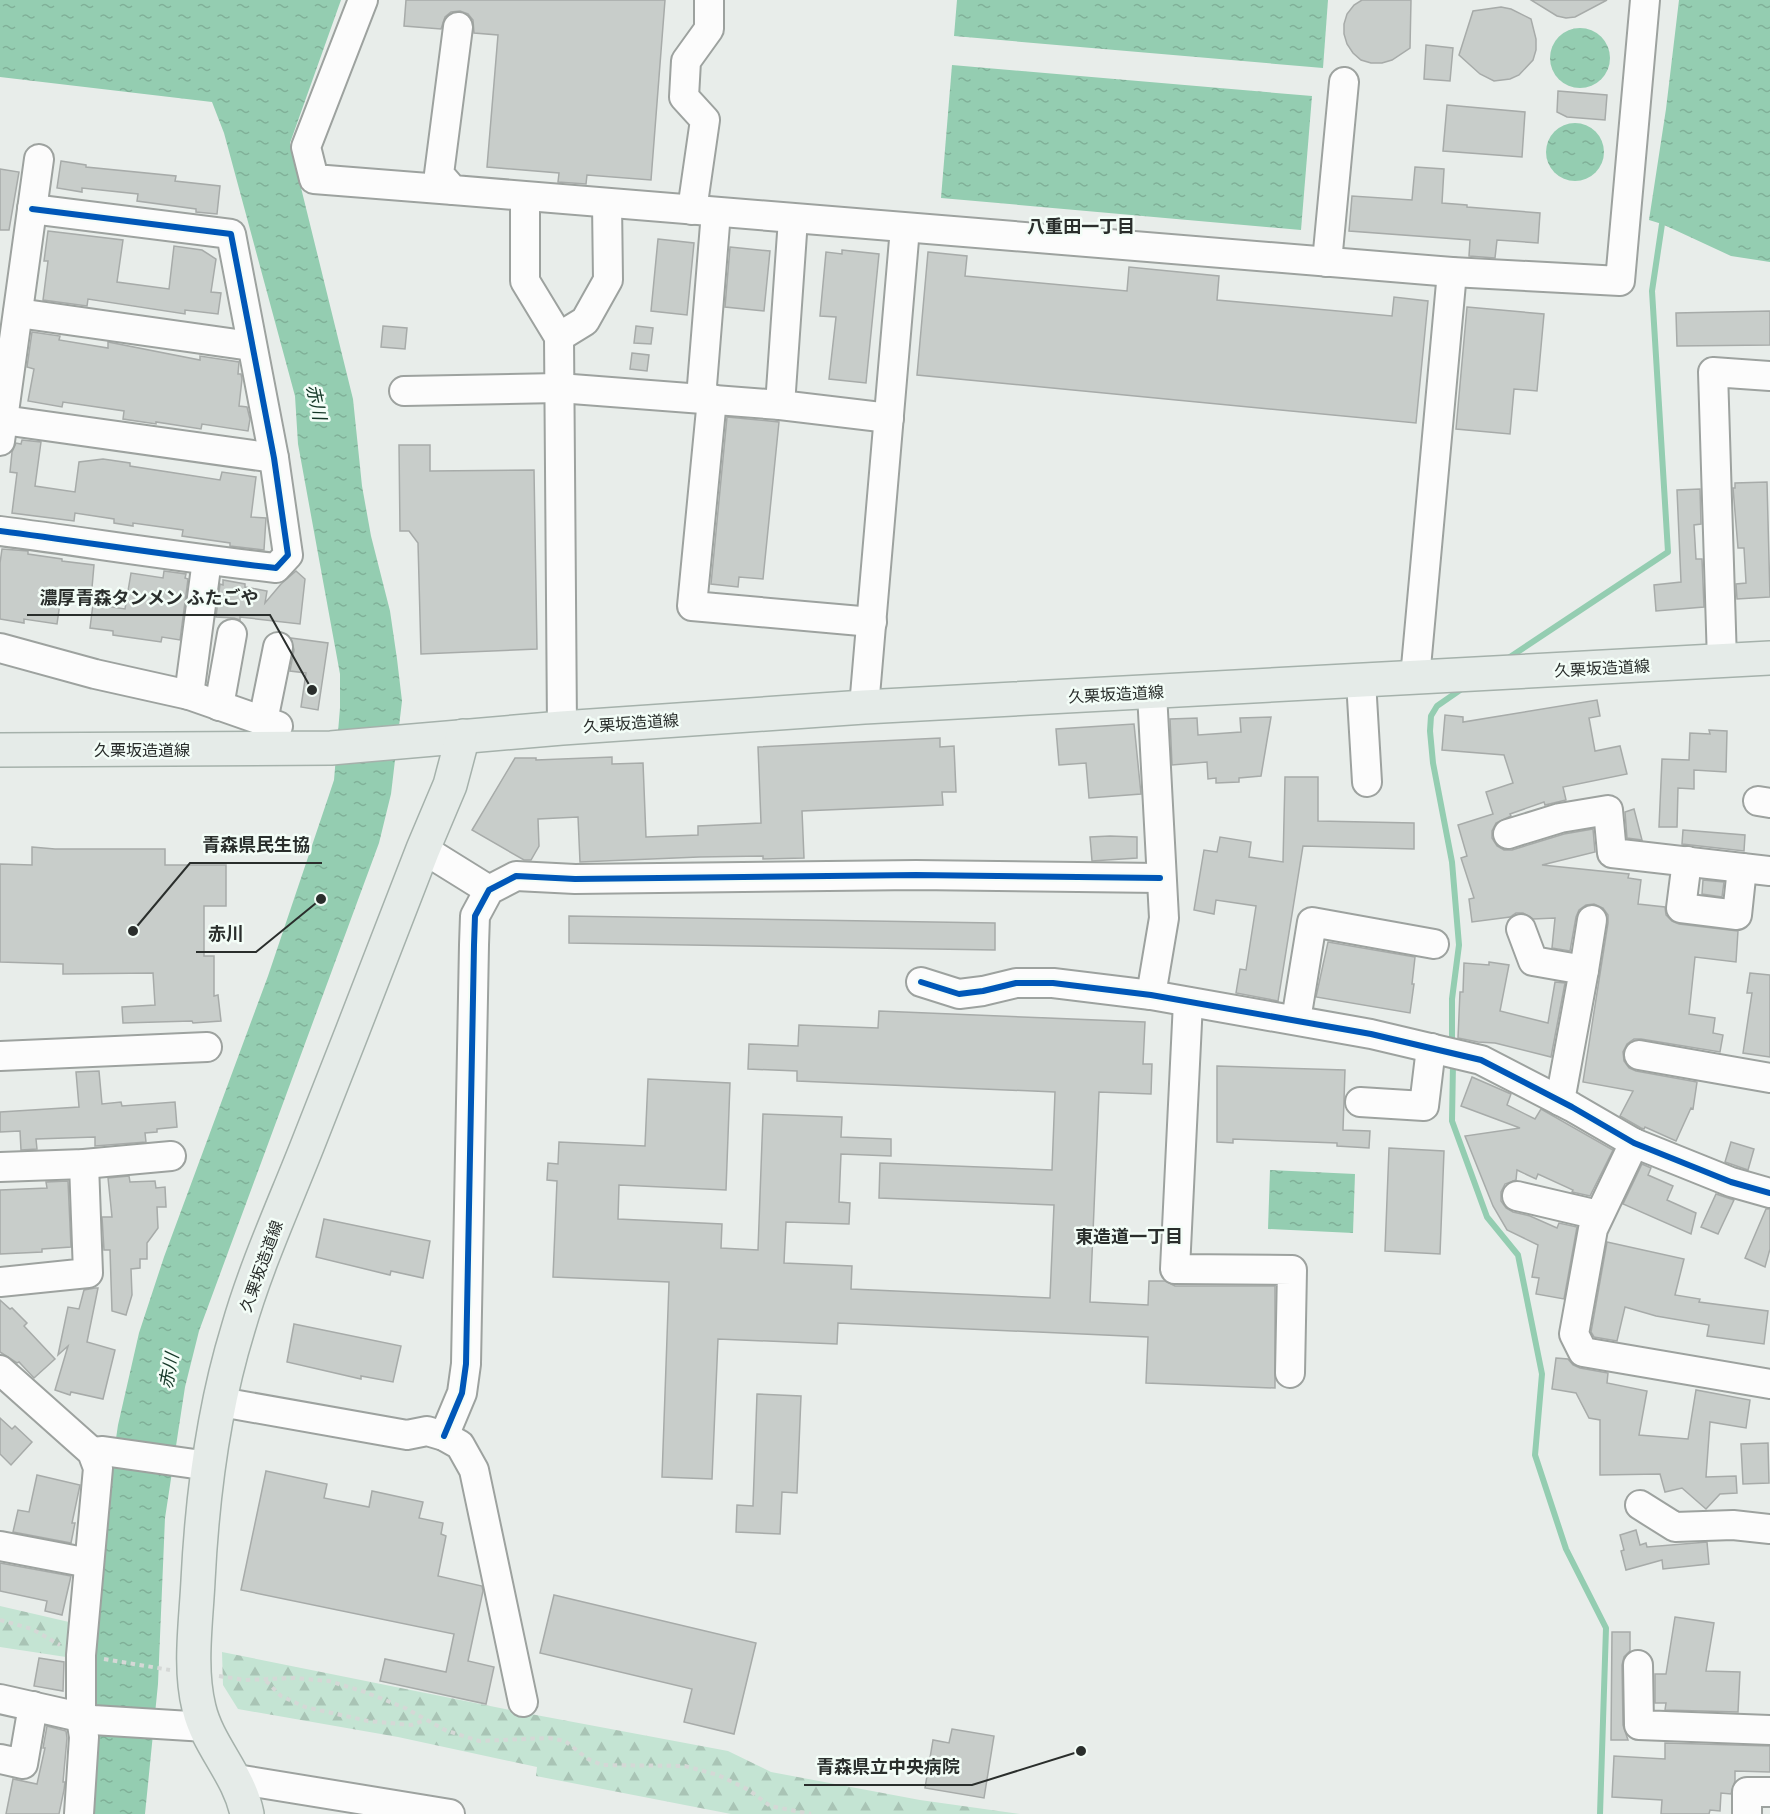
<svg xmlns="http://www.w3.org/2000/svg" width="1770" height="1814" viewBox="0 0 1770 1814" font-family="Barlow,'Noto Sans JP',sans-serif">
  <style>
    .forest { fill: url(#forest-firs) }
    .water { fill: url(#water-ripples) }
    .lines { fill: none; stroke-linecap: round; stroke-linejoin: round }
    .stream { stroke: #94cdb1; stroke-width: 6 }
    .building { fill: #c8cdca; stroke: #a7aba9; stroke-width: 1.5 }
    .minor-casing { stroke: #9da29f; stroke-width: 32 }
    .major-casing { stroke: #a5b1ab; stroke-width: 36 }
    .path { stroke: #d5d8d6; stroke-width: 4; stroke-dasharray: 4.5 4.5; stroke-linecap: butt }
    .minor { stroke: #fcfcfc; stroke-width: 28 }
    .major { stroke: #e5ebe8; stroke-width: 33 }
    .cycleway-casing { stroke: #f3fdf7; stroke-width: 10 }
    .cycleway { stroke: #0057b8; stroke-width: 6 }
    .labels { text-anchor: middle; stroke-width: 5; stroke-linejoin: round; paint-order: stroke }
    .street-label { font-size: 16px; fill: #2a2e2c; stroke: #f3fdf7 }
    .neighbourhood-label { font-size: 18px; font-weight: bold; fill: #2a2e2c; stroke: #f3fdf7 }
    .water-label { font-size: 18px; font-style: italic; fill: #143727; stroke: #f3fdf7 }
    .leader { fill: none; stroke: #2a2e2c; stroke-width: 2 }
    .callout-dot { fill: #2a2e2c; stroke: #f3fdf7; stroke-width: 2 }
    .callout-label { font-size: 18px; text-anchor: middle; font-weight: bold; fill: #2a2e2c; stroke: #f3fdf7; stroke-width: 5; stroke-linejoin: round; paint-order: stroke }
  </style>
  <defs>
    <pattern id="forest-firs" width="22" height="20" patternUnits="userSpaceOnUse" patternTransform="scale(1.5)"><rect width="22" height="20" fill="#c4e4d3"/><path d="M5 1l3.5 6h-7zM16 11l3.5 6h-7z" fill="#a9c4b5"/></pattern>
    <pattern id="water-ripples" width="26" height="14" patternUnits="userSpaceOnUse" patternTransform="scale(1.5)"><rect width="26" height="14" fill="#94cdb1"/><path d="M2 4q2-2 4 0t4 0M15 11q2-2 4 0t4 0" fill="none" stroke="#80b098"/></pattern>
  </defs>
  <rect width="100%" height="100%" fill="#e8edea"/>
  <g class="forest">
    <path d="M0 1606 69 1622 66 1657 0 1647Z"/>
    <path d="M222 1652 520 1712 728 1751 771 1772 920 1800 1020 1814H731L536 1776 537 1767 398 1737 238 1709 223 1685Z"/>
  </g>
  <g class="water">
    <path d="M0 0H341L290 143 353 399 362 486 371 536 390 611 397 659 402 701 391 794 379 843 199 1331 185 1387 165 1518 158 1684 145 1814H87L95 1731 96 1649 105 1514 118 1425 139 1333 164 1257 268 976 328 798 334 780 340 708V674L298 444 295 396 224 133 212 102 0 77Z"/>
    <path d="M957 0H1328L1323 68 954 36Z"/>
    <path d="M1679 0H1770V262L1731 256 1662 224 1649 220 1666 109Z"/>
    <circle cx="1580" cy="58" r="30"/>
    <path d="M952 65 1312 96 1301 230 941 198Z"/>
    <circle cx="1575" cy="152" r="29"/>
    <path d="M1270 1170 1355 1174 1353 1233 1268 1229Z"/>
  </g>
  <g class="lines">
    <g class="stream">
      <path d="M1507 659 1668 552 1652 291 1662 224"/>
      <path d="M1452 1044V999L1459 945 1452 862 1433 763 1430 731 1431 716 1437 706 1463 688"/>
      <path d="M1453 1063 1452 1121 1487 1217 1518 1255 1542 1374 1535 1455 1566 1549 1606 1628 1600 1814"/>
    </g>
  </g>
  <g class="building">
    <path d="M406 0H665L651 180 587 175 586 184 558 182 559 173 487 167 498 35 474 33 473 20 468 14 460 11 451 12 445 17 441 29 404 26Z"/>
    <path d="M1362 0H1411L1410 48 1392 60 1382 63H1371L1361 60 1353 53 1347 44 1344 34V24L1347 14 1354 5Z"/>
    <path d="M1531 0H1607L1575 17 1566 18 1557 16Z"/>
    <path d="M1501 7 1511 9 1531 19 1536 39V50L1533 60 1519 75 1510 79 1494 81 1480 74 1459 55 1473 11Z"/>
    <path d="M1426 45 1453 48 1450 81 1424 79Z"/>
    <path d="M1558 91 1607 95 1605 120 1567 117 1557 112Z"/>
    <path d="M1447 105 1525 112 1522 157 1443 151Z"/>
    <path d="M61 161 86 165V167L176 176 175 181 220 186 217 214 196 212V209L137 201 138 194 82 188V192L57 188Z"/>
    <path d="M1415 167 1444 169 1442 203 1467 205V207L1540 213 1538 243 1497 240 1495 258 1469 256 1470 240 1349 231 1352 196 1412 200Z"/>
    <path d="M0 169 19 172 9 230H0Z"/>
    <path d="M48 231 123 240 117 282 169 289 174 246 202 250 216 259 211 292 221 293 218 314 185 310V314L88 299 87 306 43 300 48 261H44Z"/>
    <path d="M658 239 694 243 687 315 651 311Z"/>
    <path d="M730 247 770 251 764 311 725 307Z"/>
    <path d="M842 250 879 254 866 383 829 379 836 317 820 316 826 252 842 254Z"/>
    <path d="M928 252 967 256 965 276 1127 291 1129 267 1219 276 1217 300 1392 316 1394 297 1428 301 1416 423 917 375Z"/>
    <path d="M1467 307 1544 314 1537 391 1514 389 1510 434 1456 429Z"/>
    <path d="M1770 311V345L1677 346 1676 313Z"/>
    <path d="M383 326 407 328 405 349 381 347Z"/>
    <path d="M636 326 653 328 651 344 634 343Z"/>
    <path d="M32 332 60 336 59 340 108 348V342L200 360V356L239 362 238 374H241L242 379 239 406 247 407 250 419 248 431 202 424 201 429 156 422V424L123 419 124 411 63 402 62 407 28 401 34 369 27 367Z"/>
    <path d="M632 353 649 355 647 371 630 369Z"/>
    <path d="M727 417 779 422 763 579 739 577 738 587 711 584Z"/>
    <path d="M22 440 41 442 35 486 75 492 79 462 103 459 130 463V466L220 480 222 472 256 477 251 517 266 518 264 550 230 546V543L182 536 183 530 133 523V526L114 523V519L75 513 74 521 12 513 17 473 10 472 12 452 16 443 21 444Z"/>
    <path d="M399 445H430V471L534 470 537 649 421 654 418 543 409 531H400Z"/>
    <path d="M1767 482 1770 597 1737 599 1736 584 1746 583 1744 548H1738L1733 488H1735V483Z"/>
    <path d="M1700 489 1701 524 1694 525 1696 559H1702L1704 607 1656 611 1654 585 1681 582 1677 490Z"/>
    <path d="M2 549 28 551V554L62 559V561L94 565 91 599 61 596 57 624 24 619V623L0 619V563Z"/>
    <path d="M164 571 186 574 185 578 188 579 180 640 162 637 161 642 113 635V631L90 628 93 604 125 609 131 573 163 578Z"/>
    <path d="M296 571 305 579 300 624 240 617V620L234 618 216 617 220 584 223 585V580L245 584V587L267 591 265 603 281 584Z"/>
    <path d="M291 638 328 643 318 710 301 707 306 673 290 671 294 650Z"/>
    <path d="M1597 700 1600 716 1589 718 1595 751 1620 746 1627 774 1563 787 1566 800 1545 805 1544 802 1510 814 1511 816 1496 823 1492 831V838L1497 846 1504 850H1512L1564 834 1593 829 1595 852 1542 865 1629 874 1628 878 1641 880 1638 904 1665 907 1666 915 1672 921 1679 924 1738 931 1736 962 1695 957 1689 1014 1715 1018 1713 1033 1723 1035 1720 1052 1641 1039H1634L1627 1044 1623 1052 1624 1061 1629 1068 1636 1071 1697 1082 1693 1109 1691 1108 1676 1141 1645 1127 1644 1129 1641 1128 1620 1116 1633 1091 1583 1082 1608 923V915L1603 908 1594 904 1586 905 1579 910 1576 917 1570 951 1552 948 1555 918 1533 919 1523 913H1516L1510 917 1472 922 1469 899 1474 898 1461 858 1467 856 1458 825 1493 814 1486 792 1513 783 1504 755 1442 750 1445 715 1463 717V722Z"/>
    <path d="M1271 717 1261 776 1239 778V782L1216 783V778L1208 779 1207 762 1172 765 1170 719 1197 718 1198 735 1241 732 1240 718Z"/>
    <path d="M1134 724 1141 794 1089 798 1086 763 1059 765 1056 729Z"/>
    <path d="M1709 730 1727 731 1726 772 1694 770V789L1678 788 1677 827H1659L1662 759 1689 760 1690 733 1710 734Z"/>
    <path d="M940 738V747L954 746 956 792H942L943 805 802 811 804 858 763 859V856L699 857 580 862 578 817 538 819 539 846 531 860H524L472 830 515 758H536V760L612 757V764L643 763 646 837 698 835V826L761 823 758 747Z"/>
    <path d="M1285 777H1318V821L1414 823V849L1303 846 1278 1001 1236 993 1240 969 1246 970 1256 906 1216 900 1214 914 1194 910 1204 850 1217 852 1220 837 1251 842 1249 857 1283 862Z"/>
    <path d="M1634 809 1642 840 1627 838 1625 812Z"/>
    <path d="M1683 830 1745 835 1744 851 1682 844Z"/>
    <path d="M1110 836 1137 837V858L1092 861 1090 837Z"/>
    <path d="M32 847 55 849H165V865H226V906H204V956H214V996L218 995 221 1021 193 1023 192 1021 123 1023 122 1007 155 1005 153 973 63 974V964L0 962V864L32 865Z"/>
    <path d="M1703 880 1724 882 1722 897 1702 894Z"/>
    <path d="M569 916 995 923V950L569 943Z"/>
    <path d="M1328 942 1415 957 1412 984H1414L1410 1013 1316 997Z"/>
    <path d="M1489 962 1509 965 1500 1011 1548 1023 1555 982 1565 983 1551 1057 1495 1043 1478 1042 1458 1038 1460 992H1463L1464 963 1489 965Z"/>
    <path d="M1750 973 1770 975V1057L1743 1053 1752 993H1747Z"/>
    <path d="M879 1011 1145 1022 1143 1064H1152L1151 1094 1099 1092 1090 1302 1148 1305 1149 1281H1165L1175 1286H1275V1388L1146 1383 1148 1337 838 1323 837 1344 718 1339 712 1479 662 1477 669 1282 553 1277 557 1181 547 1180 548 1163 558 1164 559 1142 645 1146 648 1079 730 1083 726 1190 619 1185 618 1219 722 1224 721 1248 758 1250 763 1114 842 1117 841 1137 891 1139V1156L841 1154 839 1202 850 1203 849 1224 786 1222 784 1263 852 1266 851 1289 1050 1298 1054 1205 879 1198 880 1163 1052 1170 1055 1092 797 1081V1071L748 1069 749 1044 798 1046 799 1025 878 1028Z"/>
    <path d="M1217 1066 1345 1070 1343 1130 1370 1131 1369 1148 1337 1146V1143L1233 1139V1143L1217 1142Z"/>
    <path d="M99 1071 102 1104 121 1102 122 1106 175 1102 177 1127 157 1129V1132L145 1133 146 1142 95 1146V1137L36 1139 37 1149 21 1150 20 1131 0 1132V1112L79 1107 76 1072Z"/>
    <path d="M1472 1077 1511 1094 1507 1105 1535 1119 1541 1109 1613 1150 1590 1196 1572 1192 1573 1190 1538 1174 1536 1179 1517 1170 1516 1180 1505 1184 1501 1192V1201L1506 1208 1513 1212 1530 1216 1557 1228 1559 1223 1577 1227 1564 1299 1536 1294 1539 1278 1532 1277 1538 1245 1507 1230 1493 1206 1465 1136 1520 1128 1461 1106Z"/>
    <path d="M1731 1142 1754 1149 1748 1170 1725 1162Z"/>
    <path d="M1389 1148 1444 1151 1440 1254 1385 1251Z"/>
    <path d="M1642 1164 1651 1168 1648 1175 1673 1186 1667 1200 1696 1213 1691 1234 1623 1204Z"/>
    <path d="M129 1176 130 1182 155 1181 156 1188 165 1187 166 1207H157L158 1228 147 1243V1259H140V1268L131 1269 132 1295 126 1315 112 1311 110 1250H104L102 1217H112L108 1178Z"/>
    <path d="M68 1181 71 1247 42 1249V1252L0 1254V1190L47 1188 46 1182Z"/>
    <path d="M1716 1194 1734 1200 1718 1234 1701 1227Z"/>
    <path d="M1766 1209H1770V1249L1765 1267 1745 1258Z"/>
    <path d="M324 1219 430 1241 423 1278 391 1271 390 1275 316 1257Z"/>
    <path d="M1607 1242 1684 1259 1675 1295 1700 1299 1699 1302 1768 1311 1764 1344 1707 1336 1709 1325 1656 1316 1625 1307 1617 1341 1594 1337 1591 1332Z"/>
    <path d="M95 1288H98L87 1342 115 1350 103 1399 71 1392 70 1395 55 1390 68 1346 58 1355 68 1307 79 1309 84 1290Z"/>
    <path d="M0 1300 10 1309 12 1308 27 1323 24 1326 55 1359 34 1378 19 1362 17 1363 0 1352Z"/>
    <path d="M294 1324 401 1346 393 1382 361 1376V1379L287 1362Z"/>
    <path d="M1556 1358 1568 1359 1573 1365 1580 1368 1608 1373 1607 1383 1647 1391 1639 1435 1688 1439 1696 1390 1750 1400 1746 1428 1710 1422 1706 1477 1736 1476 1737 1493 1720 1494 1706 1509 1682 1488 1665 1492 1660 1474 1600 1475V1420L1589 1418 1576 1393 1552 1389Z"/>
    <path d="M757 1394 801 1396 797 1493 782 1492 780 1534 736 1532 737 1505 753 1506Z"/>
    <path d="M0 1418 12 1429 15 1426 32 1442 11 1465 0 1454Z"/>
    <path d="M1768 1443 1769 1483 1743 1484 1741 1444Z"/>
    <path d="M266 1471 327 1484 324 1498 369 1507 372 1491 423 1502 419 1518 443 1523 441 1534 446 1536 438 1576 482 1586 483 1591 468 1661 494 1667 486 1704 380 1681 385 1659 446 1672 454 1634 241 1590Z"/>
    <path d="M37 1475 80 1485 72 1523H75L71 1543 13 1532 18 1510 29 1512Z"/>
    <path d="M1636 1530 1640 1545 1646 1543 1647 1547 1707 1542 1709 1564 1663 1569 1662 1560 1626 1570 1621 1551 1624 1550 1620 1535Z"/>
    <path d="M0 1563 71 1576 62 1615 45 1611 47 1601 0 1591Z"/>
    <path d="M554 1595 756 1643 734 1734 684 1722 692 1689 540 1653Z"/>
    <path d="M1675 1617 1714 1623 1706 1671 1740 1672 1738 1712 1665 1710 1666 1703H1655V1674H1666Z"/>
    <path d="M1612 1632H1630V1651L1624 1657 1622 1665 1623 1725 1628 1740H1611Z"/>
    <path d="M39 1658 64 1662 63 1691 34 1686Z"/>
    <path d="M47 1726 66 1731 67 1738 63 1782H65L64 1790 59 1814H6L13 1779 37 1784 45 1748H43Z"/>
    <path d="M952 1729 994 1736 984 1798 925 1788 933 1740 949 1743Z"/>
    <path d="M1665 1743 1770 1746V1772L1735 1771V1781L1731 1794 1721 1793 1720 1811 1710 1810 1709 1814H1661L1662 1800 1612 1797 1614 1756 1665 1759Z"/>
  </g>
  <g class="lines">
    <g class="minor-casing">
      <g id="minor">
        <path d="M363 0 306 147 314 179 453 190"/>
        <path d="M458 27 439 174 453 190 1452 272 1620 281 1645 0"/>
        <path d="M525 197V281L559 337 562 728"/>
        <path d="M692 210 705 120 684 97 686 61 709 29V0"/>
        <path d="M1327 262 1344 82"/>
        <path d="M18 313 251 346"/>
        <path d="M559 337 585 321 608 280 607 203"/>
        <path d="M404 391 559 388 780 405 889 418"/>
        <path d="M701 398 716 212"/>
        <path d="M712 399 692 606 872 622"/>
        <path d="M780 405 793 219"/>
        <path d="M3 420 274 458"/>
        <path d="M0 441 39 159"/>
        <path d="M0 531C92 543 184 558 276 568L288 555 274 458 231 234 32 209"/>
        <path d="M0 648 95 674 189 695 278 726"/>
        <path d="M1722 661 1713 372 1770 376"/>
        <path d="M1415 678 1452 272"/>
        <path d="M1361 681 1367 782"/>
        <path d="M189 695 207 560"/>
        <path d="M219 706 232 634"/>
        <path d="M864 707 905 228"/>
        <path d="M263 721 278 647"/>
        <path d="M1758 801 1770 803"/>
        <path d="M1508 834 1560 818 1608 810 1612 853 1770 871"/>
        <path d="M423 849 489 890"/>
        <path d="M1687 861 1681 908 1737 915 1742 868"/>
        <path d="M1521 929 1533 961 1584 970 1560 1101"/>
        <path d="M1584 970 1592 920"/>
        <path d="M921 982 959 994 983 991 1016 983H1053L1151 995 1371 1034 1481 1060 1572 1107 1634 1143 1731 1182 1770 1193"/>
        <path d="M1151 995 1164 918 1152 693"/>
        <path d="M1188 1002 1175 1269 1292 1270 1290 1373"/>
        <path d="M1296 1020 1312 922 1434 944"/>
        <path d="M1639 1055 1770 1078"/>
        <path d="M0 1056 207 1047"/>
        <path d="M1360 1102 1424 1106 1431 1048"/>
        <path d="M1634 1143 1593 1229 1574 1334 1583 1352 1770 1384"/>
        <path d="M0 1167 84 1164 171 1156"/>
        <path d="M1517 1196 1598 1215"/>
        <path d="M0 1282 88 1273 84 1164"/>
        <path d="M0 1370 92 1452 98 1468 81 1655V1718L84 1737 79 1814"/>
        <path d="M221 1402 407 1435 427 1431 444 1436 460 1445 474 1470 523 1702"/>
        <path d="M444 1436 462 1393 466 1364 474 945 475 916 489 890 516 876 575 879 916 875 1160 878"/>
        <path d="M92 1452 103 1451 209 1466"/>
        <path d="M1640 1505 1675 1527 1733 1525 1770 1529"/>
        <path d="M0 1546 89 1563"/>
        <path d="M1638 1665 1639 1725 1770 1730"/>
        <path d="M0 1699 93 1720 206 1727"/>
        <path d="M0 1759 23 1764 33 1706"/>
        <path d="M236 1779 450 1814"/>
        <path d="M1747 1814V1792H1770"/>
      </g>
    </g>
    <g class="major-casing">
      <g id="major">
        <path d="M0 750 331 748 562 728 864 707 1770 658"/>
        <path d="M247 1814C239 1774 208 1746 199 1708 189 1668 196 1622 198 1581 202 1500 214 1407 238 1329 256 1266 284 1205 308 1144 347 1046 385 947 423 849L450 785 463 736"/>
      </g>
    </g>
    <g class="path">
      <path d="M0 1620 32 1629 60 1645"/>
      <path d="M104 1659 170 1670"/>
      <path d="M219 1676 245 1680 294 1678 329 1681 365 1692 405 1708 445 1730 479 1741 549 1738 565 1741 588 1759 602 1765 685 1766 718 1775 749 1790 770 1806 811 1814"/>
      <path d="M266 1681 281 1696 305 1707 368 1721 411 1725 426 1720"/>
    </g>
    <use href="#minor" class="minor"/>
    <use href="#major" class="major"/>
    <g class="cycleway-casing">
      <g id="cycleway">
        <path d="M0 531C92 543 184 558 276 568L288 555 274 458 231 234 32 209"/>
        <path d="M921 982 959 994 983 991 1016 983H1053L1151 995 1371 1034 1481 1060 1572 1107 1634 1143 1731 1182 1770 1193"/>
        <path d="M444 1436 462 1393 466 1364 474 945 475 916 489 890 516 876 575 879 916 875 1160 878"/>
      </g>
    </g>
    <use href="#cycleway" class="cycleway"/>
  </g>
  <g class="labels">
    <g class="street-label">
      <text transform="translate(1602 668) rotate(-3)" y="6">久栗坂造道線</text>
      <text transform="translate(1116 694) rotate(-3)" y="6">久栗坂造道線</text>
      <text transform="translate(631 723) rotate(-4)" y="6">久栗坂造道線</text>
      <text x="142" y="756">久栗坂造道線</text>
      <text transform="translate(261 1266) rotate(-70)" y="6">久栗坂造道線</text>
    </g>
    <g class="neighbourhood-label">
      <text x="1081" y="233">八重田一丁目</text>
      <text x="1129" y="1243">東造道一丁目</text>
    </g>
    <g class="water-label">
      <text transform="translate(316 402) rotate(78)" y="6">赤川</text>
      <text transform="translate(169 1371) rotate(-79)" y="6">赤川</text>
    </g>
  </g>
  <path class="leader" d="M312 690L270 615H27M133 931L190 863H322M321 899L256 952H196M1081 1751L972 1785H804"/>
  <g class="callout-dot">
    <circle cx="312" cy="690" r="6"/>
    <circle cx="133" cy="931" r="6"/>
    <circle cx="321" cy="899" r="6"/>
    <circle cx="1081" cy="1751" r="6"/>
  </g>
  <g class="callout-label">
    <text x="149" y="604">濃厚青森タンメン ふたごや</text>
    <text x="256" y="851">青森県民生協</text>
    <text x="226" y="940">赤川</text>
    <text x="888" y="1773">青森県立中央病院</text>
  </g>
</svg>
